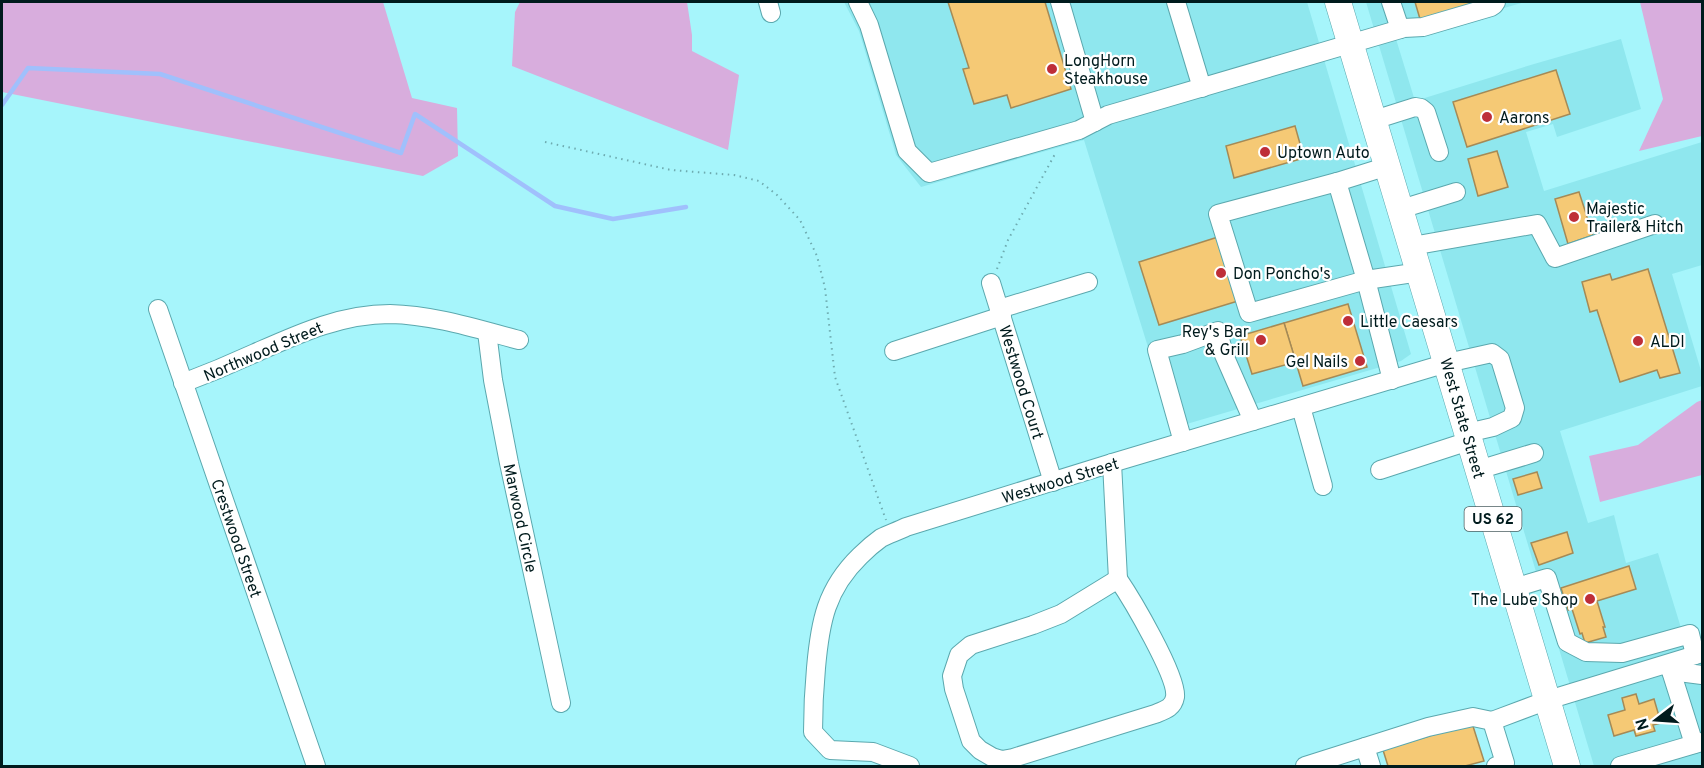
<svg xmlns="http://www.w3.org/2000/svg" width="1704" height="768" viewBox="0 0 1704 768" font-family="Overpass,sans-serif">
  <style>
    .built { fill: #8fe7ee }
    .green { fill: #d8addd }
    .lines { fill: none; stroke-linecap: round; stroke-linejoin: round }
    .stream { stroke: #a0c0fc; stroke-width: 4.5 }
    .building { fill: #f5c975; stroke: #a58a56; stroke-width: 1.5 }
    .minor-casing { stroke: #5ba8ae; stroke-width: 20 }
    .highway-casing { stroke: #5ba8ae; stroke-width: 27 }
    .path { stroke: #6eabb0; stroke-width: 2; stroke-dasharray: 1.5 4.5; stroke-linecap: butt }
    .minor { stroke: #fff; stroke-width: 18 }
    .highway { stroke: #fff; stroke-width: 26 }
    .poi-dot { fill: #be2e38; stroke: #fff; stroke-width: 2 }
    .labels { text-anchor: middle; stroke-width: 4.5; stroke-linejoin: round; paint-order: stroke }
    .shield { fill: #fff; stroke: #4c5f61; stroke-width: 1.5 }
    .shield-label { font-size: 15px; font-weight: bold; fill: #001b1d }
    .poi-label { font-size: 16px; fill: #001b1d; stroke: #fff; text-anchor: start }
    .street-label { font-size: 16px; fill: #001b1d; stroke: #fff }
  </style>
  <rect width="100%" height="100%" fill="#a6f5fb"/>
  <g class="built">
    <path d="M844 2H1307L1411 354 1401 361 1173 428 1084 140 921 187 896 155 859 31Z"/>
    <path d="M1366 2H1525L1396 39 1415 101 1534 64 1621 39 1641 109 1557 137 1553 124 1526 132 1544 191 1702 142V265L1672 274 1702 374V386L1560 431 1588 523 1614 515 1626 563 1658 553 1693 667 1702 664V766H1594Z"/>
  </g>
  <g class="green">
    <path d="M2 2H383L412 98 457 108 458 156 423 176 2 92Z"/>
    <path d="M520 2H687L692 35V51L739 75 728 150 512 66 515 12Z"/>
    <path d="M1640 2H1702V136L1639 151 1663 99Z"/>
    <path d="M1702 400V475L1600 502 1589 456 1638 445 1697 402Z"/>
  </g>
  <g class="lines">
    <path class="stream" d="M2 105 28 68 160 74 401 153 415 114 555 206 613 219 686 207"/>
  </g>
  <g class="building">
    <path d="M948 2H1045L1071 89 1011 108 1007 95 974 104 963 69 969 68Z"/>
    <path d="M1415 2H1481L1420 19Z"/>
    <path d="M1556 70 1570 114 1467 147 1453 102Z"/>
    <path d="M1295 126 1304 158 1234 178 1226 146Z"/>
    <path d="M1497 151 1508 187 1478 196 1468 159Z"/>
    <path d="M1579 192 1593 235 1568 244 1555 199Z"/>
    <path d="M1218 237 1238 301 1159 325 1139 262Z"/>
    <path d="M1648 269 1680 373 1660 378 1657 370 1620 382 1597 310 1590 312 1582 282 1610 274 1612 280Z"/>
    <path d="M1348 304 1367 367 1303 386 1284 323Z"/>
    <path d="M1284 323 1296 362 1252 374 1240 336Z"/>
    <path d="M1537 472 1542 488 1518 495 1513 479Z"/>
    <path d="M1567 532 1573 553 1539 565 1531 543Z"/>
    <path d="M1629 566 1636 589 1597 601 1605 627H1603L1606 637 1585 643 1582 633 1580 634 1572 609 1568 610 1561 588Z"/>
    <path d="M1636 694 1639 704 1654 699 1661 723 1653 725 1655 731 1636 736 1634 730 1614 736 1608 715 1625 710 1622 698Z"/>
    <path d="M1472 723 1484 761 1465 766H1388L1383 750Z"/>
  </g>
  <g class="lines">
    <g class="minor-casing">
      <g id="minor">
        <path d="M768 2 771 13"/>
        <path d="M858 2 869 25 907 151 929 173 1079 130 1108 115 1404 28 1423 27 1491 7 1494 5 1496 2"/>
        <path d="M1060 2 1095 122"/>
        <path d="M1176 2 1202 88"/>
        <path d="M1391 2 1400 29"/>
        <path d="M1374 120 1415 107 1421 108 1426 112 1439 152"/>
        <path d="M1388 166 1337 182 1366 280 1392 380"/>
        <path d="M1337 182 1218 214 1249 313 1366 280 1420 272"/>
        <path d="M1401 209 1456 192"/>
        <path d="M1412 246 1537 224 1555 258 1655 224"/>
        <path d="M991 283 1053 482"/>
        <path d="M158 309 316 766"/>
        <path d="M999 309 1088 282"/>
        <path d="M487 332 493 380 509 463 561 703"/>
        <path d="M894 351 1002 316"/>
        <path d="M183 383C207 374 231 364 255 353 298 334 341 314 390 314 434 315 477 329 519 340"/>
        <path d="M1301 407 1323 486"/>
        <path d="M1183 442 1157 350 1183 344 1218 331 1224 355 1253 421"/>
        <path d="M1112 463 1118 579"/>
        <path d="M1380 470 1469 441"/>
        <path d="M1478 470 1534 453"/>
        <path d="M1118 579C1131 598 1178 677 1175 697 1173 708 1165 710 1155 714L1013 758 1002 760 992 757 980 750 971 741 954 689 952 676 959 655 971 645 1033 625 1061 614Z"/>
        <path d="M1514 588 1547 578 1567 642 1586 652 1622 653 1690 634 1695 655"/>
        <path d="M1669 664 1671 671 1702 675"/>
        <path d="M1671 671 1694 744"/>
        <path d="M1365 747 1371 766"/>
        <path d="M910 766 873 752 830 750 813 732C813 711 814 689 816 668 820 622 826 589 860 556 866 550 874 543 881 538 889 534 898 531 906 527L1112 463 1447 363 1492 353 1500 359 1515 408 1512 418 1493 427 1467 433"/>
        <path d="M1305 766 1428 727 1473 717 1492 721"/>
        <path d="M1496 766 1505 763 1492 721 1548 700 1702 653"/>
        <path d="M1620 766 1702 742"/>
      </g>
    </g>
    <g class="highway-casing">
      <path id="highway" d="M1338 2 1567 766"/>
    </g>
    <g class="path">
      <path d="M545 142 671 170 734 175 759 181 777 195 800 220 817 256 825 288 835 377 886 520"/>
      <path d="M997 269 1008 240 1055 154"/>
    </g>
    <use href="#minor" class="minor"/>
    <use href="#highway" class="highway"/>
  </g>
  <g class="poi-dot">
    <circle cx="1052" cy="69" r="6"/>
    <circle cx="1487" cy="117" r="6"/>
    <circle cx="1265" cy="152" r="6"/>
    <circle cx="1574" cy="217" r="6"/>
    <circle cx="1221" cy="273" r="6"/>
    <circle cx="1348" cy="321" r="6"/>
    <circle cx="1261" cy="340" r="6"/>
    <circle cx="1638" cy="341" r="6"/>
    <circle cx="1360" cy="361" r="6"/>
    <circle cx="1590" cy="599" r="6"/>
  </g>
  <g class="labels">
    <rect class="shield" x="1464.5" y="507" width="57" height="24" rx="4.5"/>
    <g class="shield-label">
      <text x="1493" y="524">US 62</text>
    </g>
    <g class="poi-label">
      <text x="1064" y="66">LongHorn<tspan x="1064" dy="18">Steakhouse</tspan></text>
      <text x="1499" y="123">Aarons</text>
      <text x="1277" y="158">Uptown Auto</text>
      <text x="1586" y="214">Majestic<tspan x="1586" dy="18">Trailer&amp; Hitch</tspan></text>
      <text x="1233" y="279">Don Poncho's</text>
      <text x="1360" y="327">Little Caesars</text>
      <text x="1249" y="337" text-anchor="end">Rey's Bar<tspan x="1249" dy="18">&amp; Grill</tspan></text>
      <text x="1650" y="347">ALDI</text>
      <text x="1348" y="367" text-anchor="end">Gel Nails</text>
      <text x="1578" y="605" text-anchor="end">The Lube Shop</text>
    </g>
    <g class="street-label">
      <text transform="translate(263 351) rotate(-23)" y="6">Northwood Street</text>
      <text transform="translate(1022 382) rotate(73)" y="6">Westwood Court</text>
      <text transform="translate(1463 418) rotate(74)" y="6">West State Street</text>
      <text transform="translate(1060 480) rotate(-17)" y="6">Westwood Street</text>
      <text transform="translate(521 518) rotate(78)" y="6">Marwood Circle</text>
      <text transform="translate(237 538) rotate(71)" y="6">Crestwood Street</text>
    </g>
  </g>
  <rect width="1704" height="768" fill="none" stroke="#001b1d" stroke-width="6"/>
  <g transform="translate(1656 720) rotate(253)" stroke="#ffffff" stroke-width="4.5" paint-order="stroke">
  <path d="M0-4.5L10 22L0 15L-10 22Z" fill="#001b1d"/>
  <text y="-9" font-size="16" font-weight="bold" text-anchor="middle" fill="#001b1d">N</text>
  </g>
</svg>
